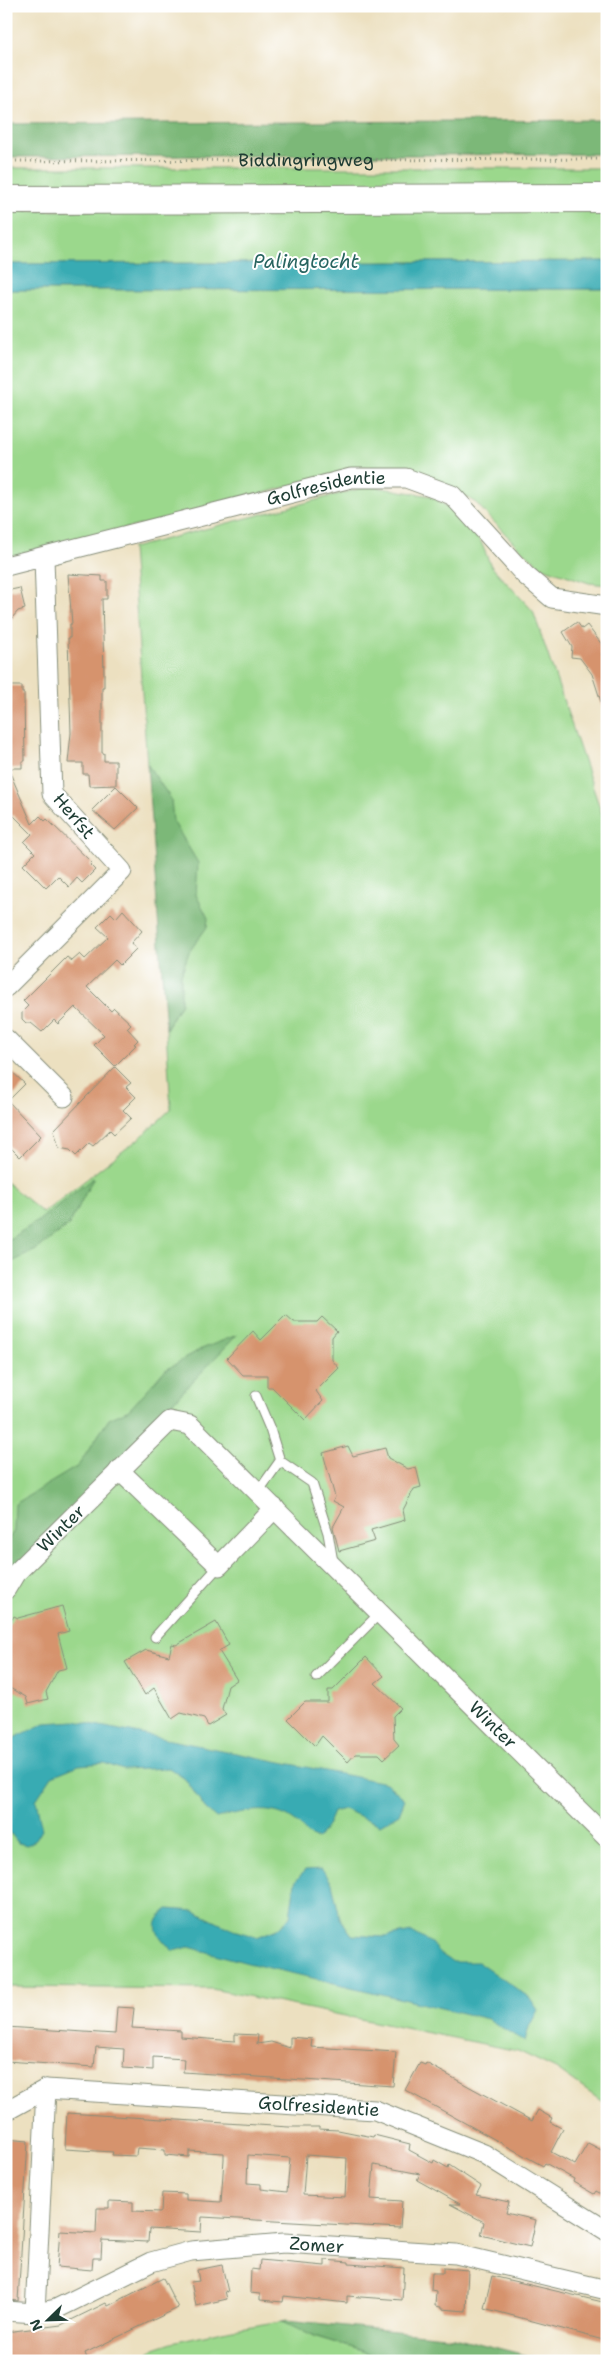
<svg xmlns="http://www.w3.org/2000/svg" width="613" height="2367" viewBox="0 0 613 2367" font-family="'Shantell Sans',sans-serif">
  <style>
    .green { fill: #9bd88c; stroke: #5d8a60 }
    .forest { fill: #7cb878; stroke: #4e7a56 }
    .water { fill: #39abb3; stroke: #2c7474 }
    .building { fill: #d6936d; fill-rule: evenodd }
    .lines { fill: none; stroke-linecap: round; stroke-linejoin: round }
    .lane-casing { stroke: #868e7a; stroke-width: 11 }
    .street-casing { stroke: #868e7a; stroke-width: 21 }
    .highway-casing { stroke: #868e7a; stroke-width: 30 }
    .path { stroke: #868e7a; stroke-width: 3; stroke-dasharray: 1 4; stroke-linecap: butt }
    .lane { stroke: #fff; stroke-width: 9 }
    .street { stroke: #fff; stroke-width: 19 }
    .highway { stroke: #fff; stroke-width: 28 }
    .labels { text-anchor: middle; stroke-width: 4; stroke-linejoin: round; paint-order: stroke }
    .street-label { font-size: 18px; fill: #1f3d34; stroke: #fff }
    .water-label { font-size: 19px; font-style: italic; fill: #286460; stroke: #fff }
  </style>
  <rect width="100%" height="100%" fill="#fff"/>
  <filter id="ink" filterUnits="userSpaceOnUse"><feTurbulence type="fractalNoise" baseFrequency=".02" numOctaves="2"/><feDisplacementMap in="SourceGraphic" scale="10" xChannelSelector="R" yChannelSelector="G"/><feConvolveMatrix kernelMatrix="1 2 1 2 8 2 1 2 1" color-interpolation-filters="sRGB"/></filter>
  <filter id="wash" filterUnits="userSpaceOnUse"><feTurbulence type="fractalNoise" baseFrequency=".0096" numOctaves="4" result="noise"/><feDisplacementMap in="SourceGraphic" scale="20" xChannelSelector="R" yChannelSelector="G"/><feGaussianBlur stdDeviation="1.12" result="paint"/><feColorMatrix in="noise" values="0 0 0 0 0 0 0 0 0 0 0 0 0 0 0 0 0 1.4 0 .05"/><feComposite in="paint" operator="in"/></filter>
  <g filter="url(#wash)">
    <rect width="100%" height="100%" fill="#ece0c0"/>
    <g class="green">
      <path d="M6 168H607V189L6 192Z"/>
      <path d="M607 208V261L6 264V211Z"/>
      <path d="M607 289V585L589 583 542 567 516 545 476 503 436 478 399 470 360 467 187 514 6 557V290Z"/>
      <path d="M370 486 431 496 461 516 481 542 491 566 533 611 607 829V2105L556 2069 518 2051 212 1989 6 1987V1182L43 1213 141 1137 171 1109 166 1029 177 1010 161 785 147 764 132 548Z"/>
      <path d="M282 2321 317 2337 363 2351 379 2361H139L154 2348 172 2342 222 2331Z"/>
    </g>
    <g class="forest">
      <path d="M607 120V154L6 157V124Z"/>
      <path d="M147 764 171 799 173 821 198 863 196 895 208 918 207 927 189 952 181 975V1003L166 1029Z"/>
      <path d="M94 1177 69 1225 36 1250 6 1265V1241L38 1221Z"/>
      <path d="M237 1335 6 1577V1543L14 1531 15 1504 78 1466 109 1419 129 1410 164 1371 199 1350Z"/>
      <path d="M286 2320 454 2337 549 2361H379L363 2351 317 2337 282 2321Z"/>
    </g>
    <g class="water">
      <path d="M607 261V289L6 290V264Z"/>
      <path d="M75 1721 386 1783 405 1799 399 1814 380 1825 344 1809 333 1812 327 1826 318 1839C304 1834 304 1827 293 1820 271 1804 241 1812 216 1818L205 1808 185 1779 169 1768 123 1770 104 1763 79 1765 52 1776 36 1800 42 1830 36 1840 27 1845 18 1843 6 1827V1742L45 1723Z"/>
      <path d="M322 1869 332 1883 340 1918 352 1935 385 1937 412 1932 431 1943 439 1953 453 1962H478L530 1998 538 2010 529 2027 525 2042 488 2019 248 1963 189 1947 173 1951C158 1936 147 1925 168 1909L194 1911 233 1930 257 1937 277 1929 290 1917 295 1882 305 1870Z"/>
    </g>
    <g id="blocks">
      <g class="building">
        <path d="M68 574 102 576V581H107V599H102L104 673V687H102V753H104V761H116V785L89 786 88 774H83V763H68L71 733 68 638H70V624H72Z"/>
        <path d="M20 588 25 609 18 611 6 625V591Z"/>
        <path d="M577 622 582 629 587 625 606 650 601 654 607 662V711H604L592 674 580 658 571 657 572 647 563 632Z"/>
        <path d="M6 686H22V693H24L25 761H22V768H8L32 824 40 816 45 821 47 819 92 863 90 865 95 870 82 883 77 878 69 887 58 876 46 888 23 865 35 853 24 842 32 834 13 815 6 818Z"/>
        <path d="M116 786 138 808 115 830 92 810Z"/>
        <path d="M123 910 142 931 131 943 136 949 120 965 115 960 87 987 111 1011 114 1008 131 1024 127 1028 138 1040 134 1044 136 1045 115 1066 94 1045 104 1035 75 1007 58 1024 54 1020 42 1032 31 1023H26L22 1019V1012L28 1006 23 1001 67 957 72 961 80 954 85 959 108 937 97 927 111 913 116 918Z"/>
        <path d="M6 1066 25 1084 8 1101 41 1136 20 1157 6 1143Z"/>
        <path d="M115 1067 131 1083 126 1087 136 1097 123 1110 131 1118 114 1134 110 1130 93 1146 89 1143 76 1156 70 1150 59 1148 54 1130Z"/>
        <path d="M286 1315 294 1322H317L322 1317 337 1331 332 1337V1360L339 1368 316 1391 323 1401 305 1420 272 1387H267V1375H243L227 1358 253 1331 261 1340Z"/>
        <path d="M348 1446 353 1456 385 1448 388 1458 408 1469 416 1467 421 1487 414 1489 403 1510 405 1520 371 1530 375 1541 339 1551 333 1527 344 1507 333 1501 335 1497 323 1453Z"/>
        <path d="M62 1606 69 1631 58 1634 67 1668 58 1670 46 1692 48 1699 28 1704 26 1697 6 1686V1629L14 1616 18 1618Z"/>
        <path d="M216 1622 229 1645 219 1651 237 1680 228 1686 222 1709 226 1715 208 1726 204 1719 181 1713 172 1719 154 1688 145 1695 125 1662 146 1650 169 1656 172 1644 176 1645Z"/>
        <path d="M366 1657 384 1676 375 1683 401 1708 393 1716 394 1739 399 1745 384 1759 379 1754H355L348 1762 322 1736 315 1746 288 1719 305 1702H328V1690H333Z"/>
        <path d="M117 2007 134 2008 132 2028 181 2031V2037L235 2041V2034L258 2035 257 2044 271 2042 290 2048V2037L312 2039 311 2047 396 2052 393 2086 183 2072 184 2059 153 2057V2070L123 2068 124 2049 96 2047 94 2067 6 2061V2027L115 2034Z"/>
        <path d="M420 2063 425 2065 426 2063 532 2121 538 2110 552 2118 550 2122 563 2129 551 2152 575 2165 588 2143 607 2153V2197L596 2191 594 2194 573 2182 574 2179 545 2163 543 2166 405 2090Z"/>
        <path d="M67 2113 289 2127H319V2129L338 2130 373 2137 374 2135 410 2144 409 2150 433 2163 434 2160 448 2168 449 2165 481 2186 476 2195 509 2202 506 2213 536 2220 530 2247 481 2235 484 2222 450 2204H460L417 2180 420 2174 374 2165 371 2199 402 2201 400 2228 202 2217 201 2232 149 2229 148 2242 102 2240 101 2258H93L92 2270 57 2267 60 2231 96 2233 97 2208H109V2201L133 2202V2211L161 2212 162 2193 186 2194V2200L221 2202 224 2159V2153L189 2151V2157L165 2155V2150L137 2148 136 2156 112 2155 113 2152 65 2149ZM248 2155 290 2158 287 2192 261 2189V2184L247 2183ZM306 2155 347 2158 345 2197 303 2195Z"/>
        <path d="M6 2139 28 2141 18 2301 6 2300Z"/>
        <path d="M260 2260 325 2266V2260L349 2262V2264L404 2268 402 2300 347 2296V2303L284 2296 283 2302 260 2300V2294L250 2293 251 2269 259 2270Z"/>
        <path d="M222 2265 228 2292 225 2291 227 2299 196 2306 191 2282 199 2281 197 2270Z"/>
        <path d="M443 2268 468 2270 466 2311 441 2309V2307L435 2306 436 2291 431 2290 432 2273H443Z"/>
        <path d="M492 2276 607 2303V2341L484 2308Z"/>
        <path d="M163 2278 178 2308 85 2353 88 2361H6V2332L61 2325 106 2303 108 2306Z"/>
      </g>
    </g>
  </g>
  <g filter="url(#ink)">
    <use href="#blocks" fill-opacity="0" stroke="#868e7a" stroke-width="1"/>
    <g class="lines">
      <g class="lane-casing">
        <g id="lane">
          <path d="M256 1396 270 1429 280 1461 258 1492"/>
          <path d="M280 1461 312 1483 328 1533 333 1562"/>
          <path d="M155 1637 219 1566"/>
          <path d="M316 1677 380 1613"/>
        </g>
      </g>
      <g class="street-casing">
        <g id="street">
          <path id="s2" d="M6 566 351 478H406L452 495 525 575 552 598 607 606"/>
          <path d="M6 987 122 871 52 794 44 558"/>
          <path d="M6 1039 64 1097"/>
          <path d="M119 1470 219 1566 275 1508"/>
          <path id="s3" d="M6 1589 15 1574 170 1421 190 1425 607 1838"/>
          <path id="s4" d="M6 2111 46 2089 375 2110 484 2154 607 2231"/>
          <path id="s5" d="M6 2311 35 2313 56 2309 151 2262 191 2251 284 2243 456 2254 607 2290"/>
          <path d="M35 2313 46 2089"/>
        </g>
      </g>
      <g class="highway-casing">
        <path id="highway" d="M6 200 607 198"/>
      </g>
      <path class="path" id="s1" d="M6 161 607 159"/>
      <use href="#lane" class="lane"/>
      <use href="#street" class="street"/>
      <use href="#highway" class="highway"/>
    </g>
  </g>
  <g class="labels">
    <g class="street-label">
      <text dy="6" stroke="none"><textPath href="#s1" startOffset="300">Biddingringweg</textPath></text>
      <text dy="6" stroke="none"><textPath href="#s2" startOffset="330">Golfresidentie</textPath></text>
      <text transform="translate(74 816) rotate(50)" y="6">Herfst</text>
      <text dy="6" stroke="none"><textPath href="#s3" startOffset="82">Winter</textPath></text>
      <text dy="6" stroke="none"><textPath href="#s3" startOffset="682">Winter</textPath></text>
      <text dy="6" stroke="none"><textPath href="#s4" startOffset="319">Golfresidentie</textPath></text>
      <text dy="6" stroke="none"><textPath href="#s5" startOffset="324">Zomer</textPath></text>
    </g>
    <g class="water-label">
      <text x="306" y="268">Palingtocht</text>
    </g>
  </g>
  <rect width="613" height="2367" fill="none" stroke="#fff" stroke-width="25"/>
  <g transform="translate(48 2320) rotate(247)" stroke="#ffffff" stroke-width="4" paint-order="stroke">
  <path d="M0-4L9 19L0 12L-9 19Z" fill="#1f3d34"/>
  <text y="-8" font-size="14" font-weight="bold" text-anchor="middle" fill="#1f3d34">N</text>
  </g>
</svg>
